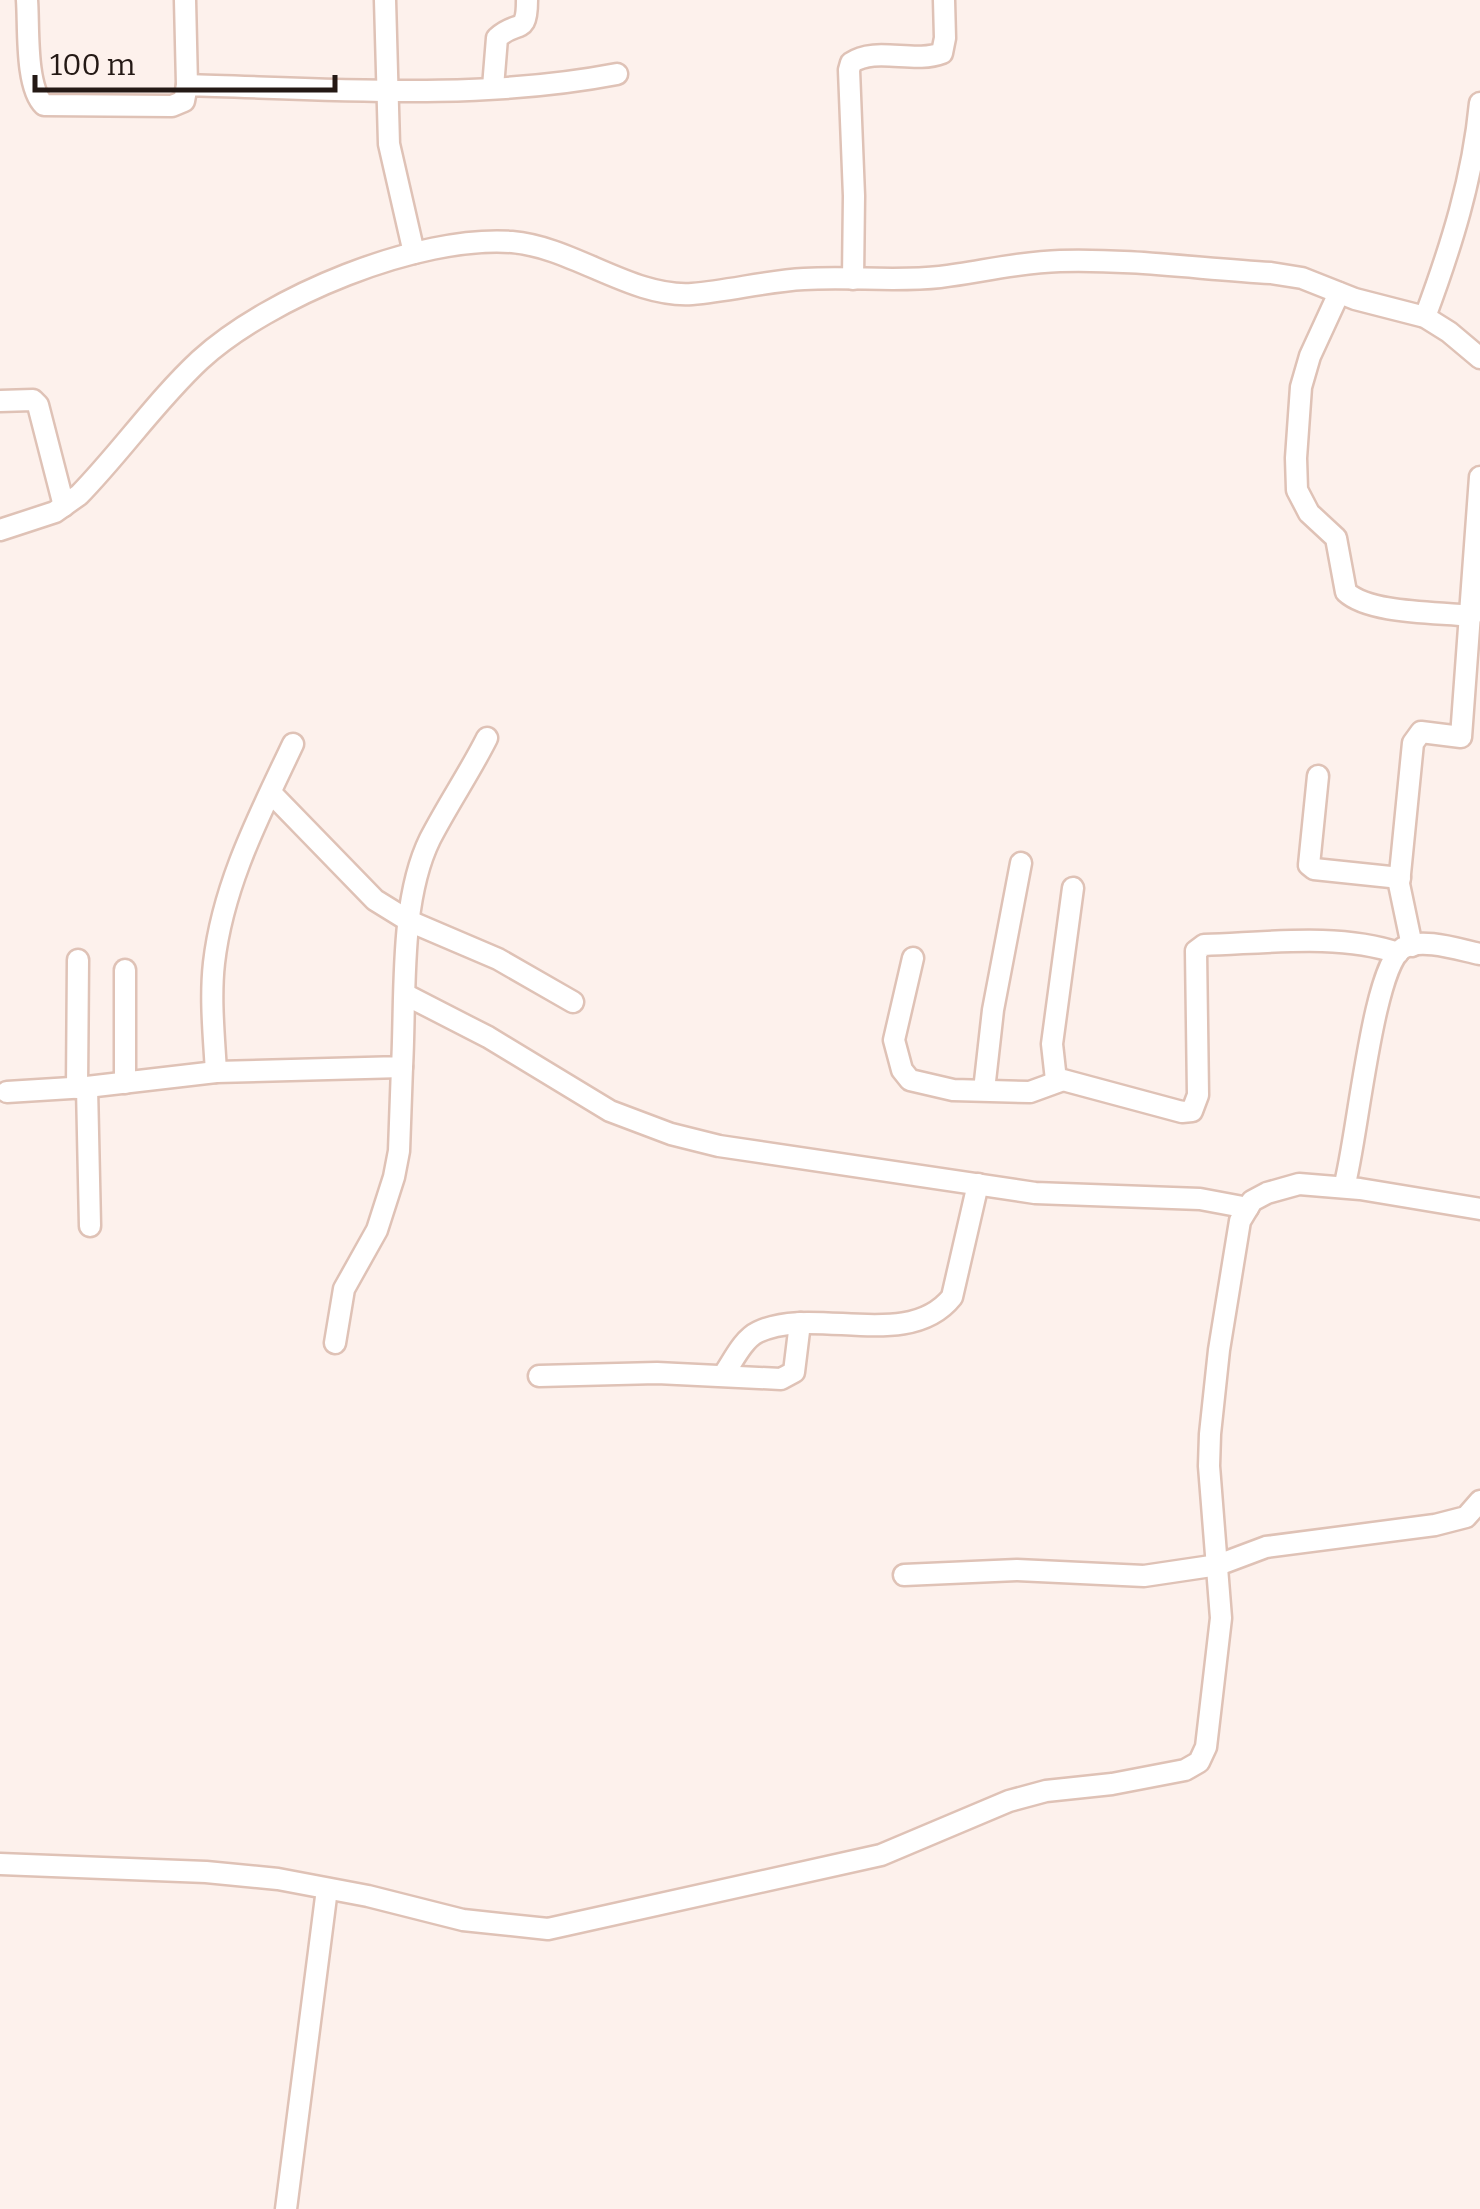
<svg xmlns="http://www.w3.org/2000/svg" width="1480" height="2209" viewBox="0 0 1480 2209" font-family="Bitter,serif">
  <style>
    .lines { fill: none; stroke-linecap: round; stroke-linejoin: round }
    .minor-casing { stroke: #dfc2b6; stroke-width: 25 }
    .minor { stroke: #fff; stroke-width: 20 }
  </style>
  <rect width="100%" height="100%" fill="#fdf1ec"/>
  <g class="lines">
    <g class="minor-casing">
      <g id="minor">
        <path d="M27 0C29 26 25 87 44 105L172 106 184 101 187 85C329 89 477 101 617 74"/>
        <path d="M185 0 187 85"/>
        <path d="M385 0 389 144 414 253"/>
        <path d="M493 87 497 38C517 19 527 37 527 0"/>
        <path d="M853 279 854 196 849 70 851 63C875 46 914 64 942 53L945 38 944 0"/>
        <path d="M1339 293 1310 356 1301 387 1296 458 1297 490 1309 513 1336 538 1346 592C1370 614 1438 612 1471 616"/>
        <path d="M1425 317C1451 247 1473 178 1480 103"/>
        <path d="M0 401 33 400 38 405 64 506"/>
        <path d="M0 530 55 512 79 495C121 452 156 401 200 360 269 297 418 235 512 242 573 247 632 298 692 294 730 291 766 281 804 279 849 276 895 282 940 277 980 272 1020 262 1060 261 1130 259 1201 269 1271 273L1302 278 1355 299 1425 317 1449 332 1480 358"/>
        <path d="M1318 776 1309 865 1314 869 1400 878"/>
        <path d="M271 793 375 900 409 921 498 959 573 1002"/>
        <path d="M1412 946 1399 884 1413 743 1421 732 1461 737 1480 477"/>
        <path d="M913 958 894 1040 902 1070 910 1080 953 1090 1030 1092 1063 1080 1182 1112 1192 1111 1198 1095 1196 951 1204 945C1266 943 1339 933 1398 953"/>
        <path d="M406 995 488 1037 610 1111 671 1134 719 1146 1035 1193 1200 1199 1248 1208"/>
        <path d="M216 1072C214 1036 210 999 214 963 223 884 260 814 293 744"/>
        <path d="M1056 1080 1052 1044 1073 888"/>
        <path d="M125 1083V970"/>
        <path d="M87 1087 90 1226"/>
        <path d="M77 1088 78 960"/>
        <path d="M984 1090 993 1010 1021 863"/>
        <path d="M7 1092 87 1087 216 1072 402 1067C406 997 399 902 430 839 448 804 470 772 487 738"/>
        <path d="M1344 1187C1357 1144 1372 967 1403 948 1422 937 1460 950 1480 954"/>
        <path d="M335 1343 344 1289 377 1230 394 1177 399 1151 402 1067"/>
        <path d="M724 1374C733 1361 743 1339 758 1332 814 1305 908 1352 952 1297L978 1184"/>
        <path d="M539 1376 657 1373 781 1379 794 1372 800 1323"/>
        <path d="M904 1575 1017 1570 1144 1576 1218 1565 1266 1547 1435 1525 1466 1517 1480 1501"/>
        <path d="M0 1864 206 1872 278 1879 368 1896 463 1920 548 1929 881 1855 1009 1801 1046 1791 1112 1784 1185 1770 1199 1762 1206 1747 1221 1618 1209 1466 1210 1434 1219 1350 1240 1221 1252 1201 1267 1193 1299 1184 1360 1189 1480 1209"/>
        <path d="M286 2209 327 1889"/>
      </g>
    </g>
    <use href="#minor" class="minor"/>
  </g>
  <path d="M35 75v15h300v-15" fill="none" stroke="#241915" stroke-width="5"/>
  <text x="50" y="75" font-size="30" fill="#241915" stroke="#fdf1ec" stroke-width="8" paint-order="stroke">100 m</text>
</svg>
